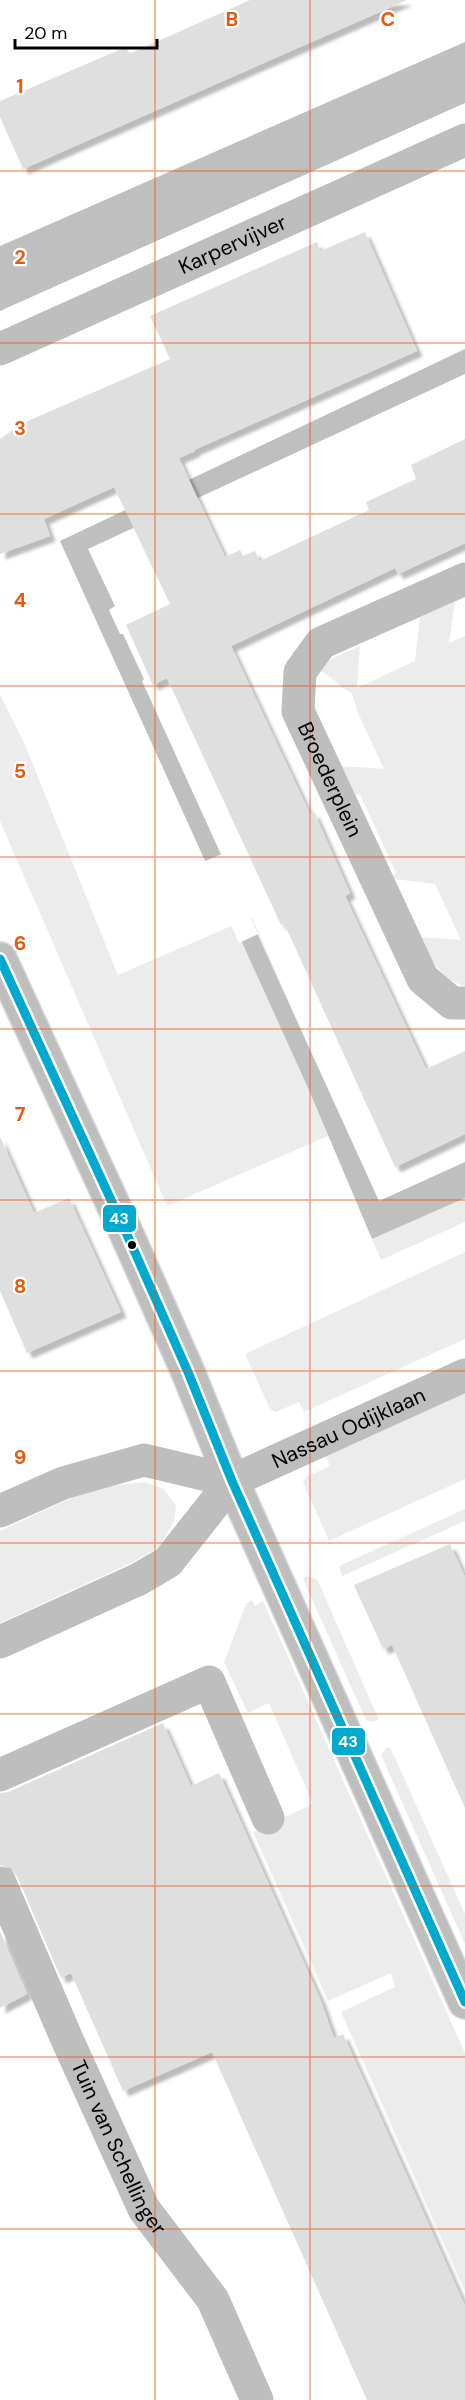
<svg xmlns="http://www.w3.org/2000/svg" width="465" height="2400" viewBox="0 0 465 2400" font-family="'DM Sans',sans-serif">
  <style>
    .green { fill: #ececec }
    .water { fill: #bfbfbf }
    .pier { fill: #fff }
    .building { fill: #dfdfdf; filter: url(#shadow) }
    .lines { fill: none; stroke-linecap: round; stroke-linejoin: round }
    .major-casing { stroke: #dbdbdb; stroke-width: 36 }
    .minor { stroke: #bebebe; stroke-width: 33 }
    .major { stroke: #bebebe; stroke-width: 33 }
    .bus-1-casing { stroke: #fff; stroke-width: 14 }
    .bus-1 { stroke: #00a9ce; stroke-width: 9 }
    .grid { fill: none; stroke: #e8590c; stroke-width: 1.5; stroke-opacity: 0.55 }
    .bus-dot { fill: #000; stroke: #fff; stroke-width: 2 }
    .labels { text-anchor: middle; stroke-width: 4.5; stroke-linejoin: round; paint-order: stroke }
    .street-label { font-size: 21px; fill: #000; stroke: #fff }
    .grid-label { font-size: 20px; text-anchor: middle; font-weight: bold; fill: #e8590c; stroke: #fff; stroke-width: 4.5; stroke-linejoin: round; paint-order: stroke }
    .line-badge { stroke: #fff; stroke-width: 2 }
    .badge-label { font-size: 16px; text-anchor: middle; font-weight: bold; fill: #fff }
  </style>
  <defs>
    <filter id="shadow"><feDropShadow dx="5.5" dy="5.5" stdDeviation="1.5" flood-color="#0004"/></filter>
  </defs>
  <rect width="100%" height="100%" fill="#fff"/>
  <g class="green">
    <path d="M455 602 449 643 465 636V986C439 979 432 960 422 937L461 940 435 884 394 879 393 875 396 873 360 794 356 795 342 766 384 769 358 713 352 694 320 670 331 659 360 646 357 688 415 661 420 617Z"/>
    <path d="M0 694 25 745 118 975 252 917 344 1129 167 1206 0 821Z"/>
    <path d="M465 1198V1222L381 1260 372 1239Z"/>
    <path d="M465 1252V1339L304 1412 299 1402 276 1412 270 1409 245 1354Z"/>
    <path d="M465 1392V1479L329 1541 303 1482 306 1477 330 1466 325 1454Z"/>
    <path d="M144 1482 164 1489 176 1506 174 1522 159 1547 133 1562 0 1623V1531L93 1488Z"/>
    <path d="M465 1509V1521L342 1576 339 1566Z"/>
    <path d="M306 1576 317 1579 379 1720 372 1722 366 1720 303 1579Z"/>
    <path d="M252 1600 255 1606 263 1601 465 2053V2291L341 2012 395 1987 391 1973 328 2001 253 1832 313 1804 269 1703 248 1713 224 1662 246 1604Z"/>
    <path d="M390 1747 465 1914V1944L381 1755 386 1748Z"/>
  </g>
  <g class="water">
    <path d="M465 42V103L0 311V246Z"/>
    <path d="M465 349V374L88 549 115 606 109 610 120 634H123L144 679 142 681 379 1201 465 1162V1198L372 1239 309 1090 60 541Z"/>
  </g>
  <path class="pier" d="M222 854 258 934 239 943 203 862Z"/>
  <g class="building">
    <path d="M250 0H407L23 169 0 117V101L126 47 129 54Z"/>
    <path d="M365 232 417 351 194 450 195 451 179 458 225 557 240 550 243 556 255 551 260 561 369 510 366 502 416 479 411 465 465 439V543L398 574 395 568 231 646 310 814 314 812 350 893 345 896 426 1069 465 1051V1134L395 1167 284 923 281 925 167 678 153 685 126 625 170 604 114 487 44 519 50 536 0 554V439L23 423 170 359 150 316 317 242 320 251Z"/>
    <path d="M0 1137 34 1213 69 1198 121 1312 27 1353 0 1291Z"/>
    <path d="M450 1544 465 1577V1808L392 1645 383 1649 354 1585Z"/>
    <path d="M163 1723 191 1786 219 1773 321 2001 334 2038 343 2034 417 2198 465 2306V2400H367L212 2052 123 2091 71 1973 61 1978 17 1876 11 1868 0 1865V1793L8 1792Z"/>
    <path d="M0 1931 27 1994 0 2008Z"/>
  </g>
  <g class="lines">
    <g class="major-casing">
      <path id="major" d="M0 959 129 1239 188 1372 232 1481 465 2002"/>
    </g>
    <g class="minor">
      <path id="s1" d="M0 349 465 140"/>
      <path id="s2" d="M465 579 321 643 300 672 298 711 423 979 452 1003H465"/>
      <path id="s3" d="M232 1481 465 1375"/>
      <path d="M0 1511 63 1483 144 1460 232 1481"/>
      <path d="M0 1642 139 1579 168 1562 232 1481"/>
      <path d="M0 1775 209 1682 268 1818"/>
      <path id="s4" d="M0 1883 66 2037 144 2209 213 2300 257 2400"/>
    </g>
    <use href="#major" class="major"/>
    <g class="bus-1-casing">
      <path id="bus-1" d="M0 959 129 1239 188 1372 232 1481 465 2002"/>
    </g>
    <use href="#bus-1" class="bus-1"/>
  </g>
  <path class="grid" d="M155 0V2400M310 0V2400M0 171H465M0 343H465M0 514H465M0 686H465M0 857H465M0 1029H465M0 1200H465M0 1371H465M0 1543H465M0 1714H465M0 1886H465M0 2057H465M0 2229H465"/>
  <circle class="bus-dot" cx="132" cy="1245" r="5"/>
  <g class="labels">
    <g class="street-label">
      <text dy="7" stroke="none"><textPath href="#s1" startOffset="255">Karpervijver</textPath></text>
      <text dy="7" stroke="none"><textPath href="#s2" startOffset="308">Broederplein</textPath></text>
      <text dy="7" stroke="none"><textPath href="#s3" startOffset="128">Nassau Odijklaan</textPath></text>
      <text dy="7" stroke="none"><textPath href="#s4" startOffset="290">Tuin van Schellinger</textPath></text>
    </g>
  </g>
  <g class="grid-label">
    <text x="232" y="26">B</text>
    <text x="388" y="26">C</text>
    <text x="20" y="93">1</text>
    <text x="20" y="264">2</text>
    <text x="20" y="435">3</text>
    <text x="20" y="607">4</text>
    <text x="20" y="778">5</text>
    <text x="20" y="950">6</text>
    <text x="20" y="1121">7</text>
    <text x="20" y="1293">8</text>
    <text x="20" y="1464">9</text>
  </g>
  <g class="line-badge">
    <rect x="102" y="1204" width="35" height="29" rx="6" fill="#00a9ce"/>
    <rect x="331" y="1727" width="35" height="29" rx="6" fill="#00a9ce"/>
  </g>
  <g class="badge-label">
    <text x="119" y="1224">43</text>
    <text x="348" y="1747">43</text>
  </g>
  <path d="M15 39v9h142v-9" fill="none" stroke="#000000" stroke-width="3"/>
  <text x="24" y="39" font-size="18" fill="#000000" stroke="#ffffff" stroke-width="4.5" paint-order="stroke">20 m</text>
</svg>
